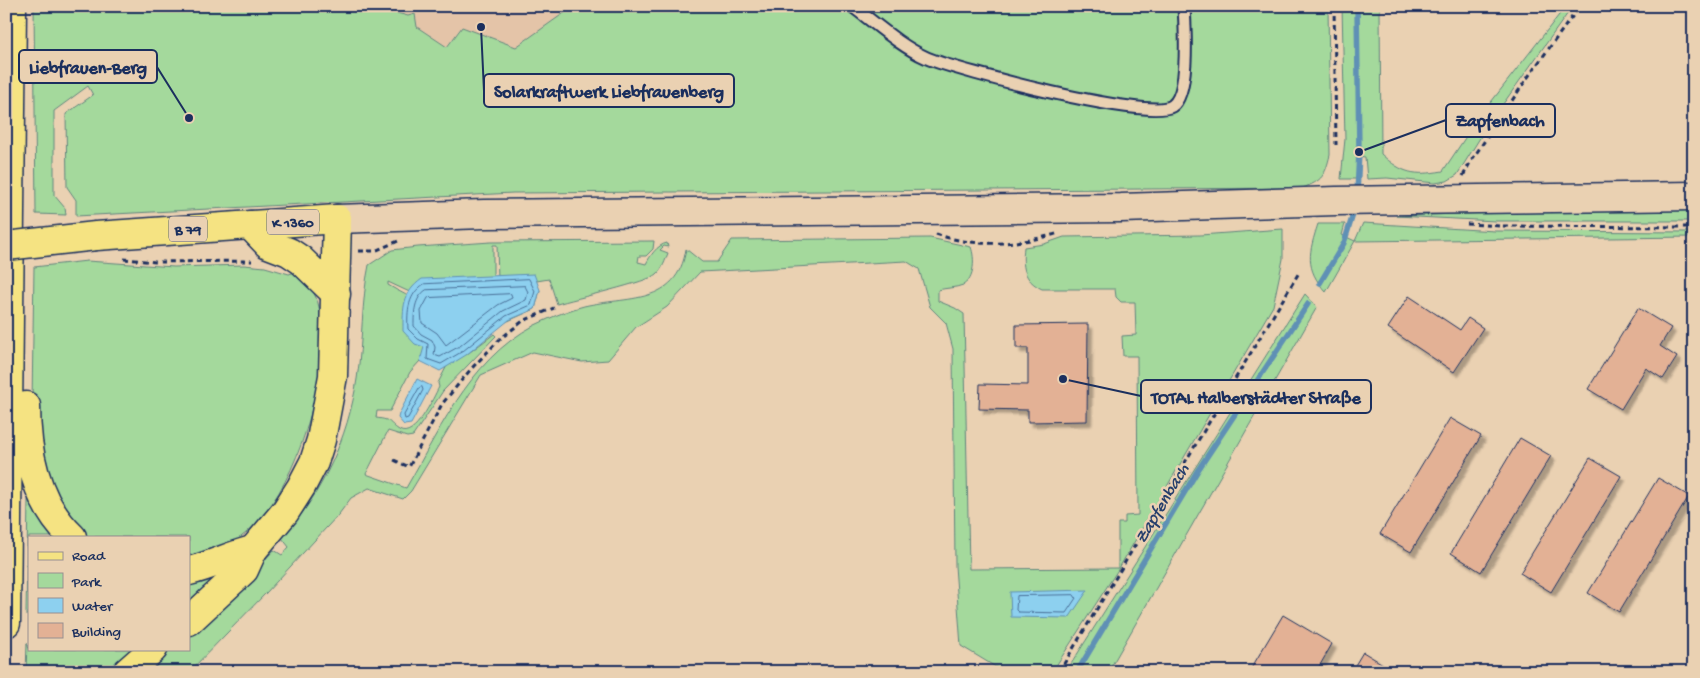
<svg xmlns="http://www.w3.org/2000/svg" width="1700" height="678" viewBox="0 0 1700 678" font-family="'Gochi Hand',sans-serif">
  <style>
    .built { fill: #e4c4a8 }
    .green { fill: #a4d99c; stroke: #60847d }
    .water { fill: #8dd0ef; stroke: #5f90b5 }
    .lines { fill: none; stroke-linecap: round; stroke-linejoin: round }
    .shore { stroke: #496f98; stroke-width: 1 }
    .stream { stroke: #5f90b5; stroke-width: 5.5 }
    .building { fill: #e3b195; stroke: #1b2f5e; filter: url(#shadow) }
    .lane-casing { stroke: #1b2f5e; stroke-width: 15 }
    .secondary-casing { stroke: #1b2f5e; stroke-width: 31 }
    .primary-casing { stroke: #1b2f5e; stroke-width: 31 }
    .highway-casing { stroke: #1b2f5e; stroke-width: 31 }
    .path { stroke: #1b2f5e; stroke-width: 3; stroke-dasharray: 5 4; stroke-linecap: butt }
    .lane { stroke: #ead1b2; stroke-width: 11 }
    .secondary { stroke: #ead1b2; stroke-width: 28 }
    .primary { stroke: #f5e382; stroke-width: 28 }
    .highway { stroke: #f5e382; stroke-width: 28 }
    .primary-bridge-casing { stroke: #1b2f5e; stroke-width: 31; stroke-linecap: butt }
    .primary-bridge { stroke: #f5e382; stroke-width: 28 }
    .labels { text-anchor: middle; stroke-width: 5; stroke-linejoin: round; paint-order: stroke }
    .shield { fill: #ead1b2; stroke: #596077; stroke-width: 1 }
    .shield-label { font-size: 15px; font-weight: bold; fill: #1b2f5e }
    .water-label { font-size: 18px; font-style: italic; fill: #263f6c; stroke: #ead1b2 }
    .leader { fill: none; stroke: #1b2f5e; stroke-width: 2 }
    .callout-dot { fill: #1b2f5e; stroke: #ead1b2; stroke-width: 2 }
    .callout { fill: #ead1b2; stroke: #1b2f5e; stroke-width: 2 }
    .callout-label { font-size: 18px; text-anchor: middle; font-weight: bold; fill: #1b2f5e }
  </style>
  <defs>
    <filter id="shadow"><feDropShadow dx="4.5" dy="4.5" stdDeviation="1" flood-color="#0004"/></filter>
  </defs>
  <rect width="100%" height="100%" fill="#ead1b2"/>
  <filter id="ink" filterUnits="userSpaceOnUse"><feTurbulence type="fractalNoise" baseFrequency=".02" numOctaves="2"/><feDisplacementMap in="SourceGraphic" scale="10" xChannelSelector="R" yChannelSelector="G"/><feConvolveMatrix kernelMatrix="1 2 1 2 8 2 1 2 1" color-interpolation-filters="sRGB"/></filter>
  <g filter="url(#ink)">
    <path class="built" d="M304 6H574L516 47 462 27 447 47 417 27 408 16 397 13Z"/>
    <g class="green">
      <path d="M34 6H304L397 13 408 16 415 14 417 27 447 47 462 27 516 47 574 6H1328L1330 155C1325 175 1323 181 1302 188L513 193 76 216V200L67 187 66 114 93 95 88 86 54 111V195L65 208 66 215 36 214Z"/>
      <path d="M1342 6H1380L1381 154C1403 174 1414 176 1443 171L1477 120 1566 6H1573L1488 125 1457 175 1447 181 1435 183 1387 178 1367 179 1365 157 1357 156V179H1341L1345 139Z"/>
      <path d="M1686 207 1693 221H1496L1396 216Z"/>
      <path d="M1363 223 1495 231 1694 232V237L1355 241 1326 292C1304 268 1309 252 1318 224H1345L1342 235 1355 241Z"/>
      <path d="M1283 229V259L1273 306 1119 568 1052 672H1004L961 646 955 566 953 349 946 323 930 307 919 269 906 261 700 272 667 307 636 327 608 360 582 362 533 352 481 375 411 491 403 499 369 488 351 498 339 514 266 593 189 672H144L170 649H189V633L237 589 274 550 282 555 289 547 282 538C322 494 348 438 357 379 363 341 361 302 369 265L392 250 418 247 491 242 654 241 653 249 646 256H639L638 262 646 264C650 256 657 245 667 243L668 247 664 246 660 250 668 253C665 261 663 268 657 274 649 282 573 299 557 304L549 279 518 284 516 289 504 291 498 279 497 245H493V279L500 292 474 298 464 305H458L431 302 388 282V285C412 299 433 309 461 309L449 325 444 340 435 339 430 343 420 361 410 372 390 411H377L376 418C393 420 387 422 399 430 415 440 433 398 439 387L438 383 453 354C452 349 448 344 448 339 447 334 452 326 455 322 472 300 487 293 514 291 525 291 527 296 540 290L535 309 490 329 463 350 466 355 494 334 496 336 443 391 413 436 407 437 388 431 366 474 406 488C443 424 475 349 548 319 559 314 572 309 584 306 627 296 677 306 686 249L702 262H717L732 240 930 238 971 247C975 258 975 278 963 285 956 288 945 288 938 290V301L955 308 964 314 969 569 1118 568V523H1125V516L1138 515 1137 356H1123L1122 336 1136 335 1135 302H1121L1116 297 1115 289H1042C1023 280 1022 266 1024 247L1044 244 1064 237 1200 235Z"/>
      <path d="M87 261 174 267 244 265 265 267 289 274 298 271C307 282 316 293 319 307 330 369 303 465 265 513 246 538 219 554 189 561V537H85L75 530 43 471 32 402 34 267Z"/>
      <path d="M1305 294 1317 307 1108 672H1066Z"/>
      <path d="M32 499 58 537H29V615H26L28 500Z"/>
      <path d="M227 568 189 610V580Z"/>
      <path d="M27 643 29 649H139L112 672H26Z"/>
    </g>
    <g class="water">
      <path d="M534 274 540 290 535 309 509 320 466 355 440 371 420 361 424 347 415 344 403 331C403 308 402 293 422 279Z"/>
      <path d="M417 379 431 386 411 424 404 425 398 418 399 414Z"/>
      <path d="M1088 590 1069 618 1011 617 1010 592Z"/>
    </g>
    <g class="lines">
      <g class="shore">
        <path d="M529 279 535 291 531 305 506 316 463 351 441 364 427 359 428 344 418 339 408 329C407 311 408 294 424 284Z"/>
        <path d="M525 286 528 292 526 300 503 311 460 346 440 357 434 355 435 347 432 340 421 334 414 326C414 313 414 298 426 290Z"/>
        <path d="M511 294 512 298 498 305 446 345 437 333 422 323 421 311 428 298Z"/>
        <path d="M422 387 423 390 408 418 405 419 404 415 419 388Z"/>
        <path d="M1074 595 1076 598 1066 613 1018 612 1016 610 1017 596Z"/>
      </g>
      <g class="stream">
        <path d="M1357 194 1359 152 1357 6"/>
        <path d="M1320 283 1344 243 1355 208"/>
        <path d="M1077 672 1198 470 1308 304"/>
      </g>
    </g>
    <g class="building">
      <path d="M1409 296 1460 330 1468 318 1483 328 1454 372 1388 328Z"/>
      <path d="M1638 308 1671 328 1660 346 1677 357 1663 379 1646 368 1621 409 1588 389Z"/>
      <path d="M1088 324 1087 421 1028 422V410L979 409 980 384 1028 385V348H1016V325Z"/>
      <path d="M1450 418 1481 436 1411 552 1380 534Z"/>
      <path d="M1520 438 1551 456 1481 572 1451 553Z"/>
      <path d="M1590 458 1621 476 1551 592 1520 573Z"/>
      <path d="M1658 478 1689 496 1619 612 1588 593Z"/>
      <path d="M1283 615 1332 644 1316 672H1249Z"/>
      <path d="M1363 652 1396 672H1351Z"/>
    </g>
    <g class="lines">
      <g class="lane-casing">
        <path id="lane" d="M852 6C875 23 900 46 927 58 958 71 1148 121 1172 106 1190 94 1185 26 1184 6"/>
      </g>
      <g class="secondary-casing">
        <path id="secondary" d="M337 219 484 214 1121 208 1336 201 1694 196"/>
      </g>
      <g class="primary-casing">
        <path id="primary" d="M96 236 337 219"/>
      </g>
      <g class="highway-casing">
        <g id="highway">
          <path d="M250 225 268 244 289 252 301 260 336 294"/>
          <path d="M26 406C26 454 36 503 72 537"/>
          <path d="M189 571C211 566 231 555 253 550"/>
          <path d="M189 621 244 570 253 550 285 512 301 487 314 462 321 440 333 376 337 219"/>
          <path d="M6 623 12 6"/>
          <path d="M127 672 153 649"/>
        </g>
      </g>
      <g class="path">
        <path d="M1334 6 1336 145"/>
        <path d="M1463 176 1471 161 1528 77 1580 6"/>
        <path d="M1467 224 1501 226 1694 227"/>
        <path d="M936 234C975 248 1019 245 1059 233"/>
        <path d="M359 251H375L398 241"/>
        <path d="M124 259 155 262 252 261"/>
        <path d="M394 460 409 467 442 404 471 369 500 339 523 321 554 308"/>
        <path d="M1059 672 1300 271"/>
      </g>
      <use href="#lane" class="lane"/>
      <use href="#secondary" class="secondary"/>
      <use href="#primary" class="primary"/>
      <use href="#highway" class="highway"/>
      <g class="primary-bridge-casing">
        <path id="primary-bridge" d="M6 246 96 236"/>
      </g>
      <use href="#primary-bridge" class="primary-bridge"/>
    </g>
  </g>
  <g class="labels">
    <g class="shield">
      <rect x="267" y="209.5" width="52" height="25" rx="4"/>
      <rect x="169" y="216.5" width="38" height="25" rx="4"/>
    </g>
    <g class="shield-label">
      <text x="293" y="227">K 1360</text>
      <text x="188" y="234">B 79</text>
    </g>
    <g class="water-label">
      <text transform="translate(1161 503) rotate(-59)" y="6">Zapfenbach</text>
    </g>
  </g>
  <path class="leader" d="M189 118L157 67M481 27L484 91M1359 152L1446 120M1063 379L1141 396"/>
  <g class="callout-dot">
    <circle cx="189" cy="118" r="5"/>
    <circle cx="481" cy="27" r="5"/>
    <circle cx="1359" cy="152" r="5"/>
    <circle cx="1063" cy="379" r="5"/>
  </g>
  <g class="callout">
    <rect x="19" y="50" width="138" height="33" rx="5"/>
    <rect x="484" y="74" width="250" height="33" rx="5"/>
    <rect x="1446" y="104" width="109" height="33" rx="5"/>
    <rect x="1141" y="380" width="230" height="33" rx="5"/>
  </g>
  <g class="callout-label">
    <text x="88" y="73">Liebfrauen-Berg</text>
    <text x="609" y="97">Solarkraftwerk Liebfrauenberg</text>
    <text x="1500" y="126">Zapfenbach</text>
    <text x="1256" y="403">TOTAL Halberstädter Straße</text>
  </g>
  <rect width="1700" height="678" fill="none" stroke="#ead1b2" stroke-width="25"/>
  <rect x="12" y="12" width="1675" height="653" fill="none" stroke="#1b2f5e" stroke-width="2" filter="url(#ink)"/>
  <rect x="28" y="536" width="162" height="115" fill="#ead1b2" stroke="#979090"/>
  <rect x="38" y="552" width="25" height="8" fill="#f5e382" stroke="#979090"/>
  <text x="72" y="560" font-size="15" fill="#1b2f5e">Road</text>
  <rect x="38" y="573" width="25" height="15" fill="#a4d99c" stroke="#979090"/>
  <text x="72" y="586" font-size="15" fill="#1b2f5e">Park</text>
  <rect x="38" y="598" width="25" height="15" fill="#8dd0ef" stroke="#979090"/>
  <text x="72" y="610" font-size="15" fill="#1b2f5e">Water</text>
  <rect x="38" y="623" width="25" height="15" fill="#e3b195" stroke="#979090"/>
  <text x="72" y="636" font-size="15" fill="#1b2f5e">Building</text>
</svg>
